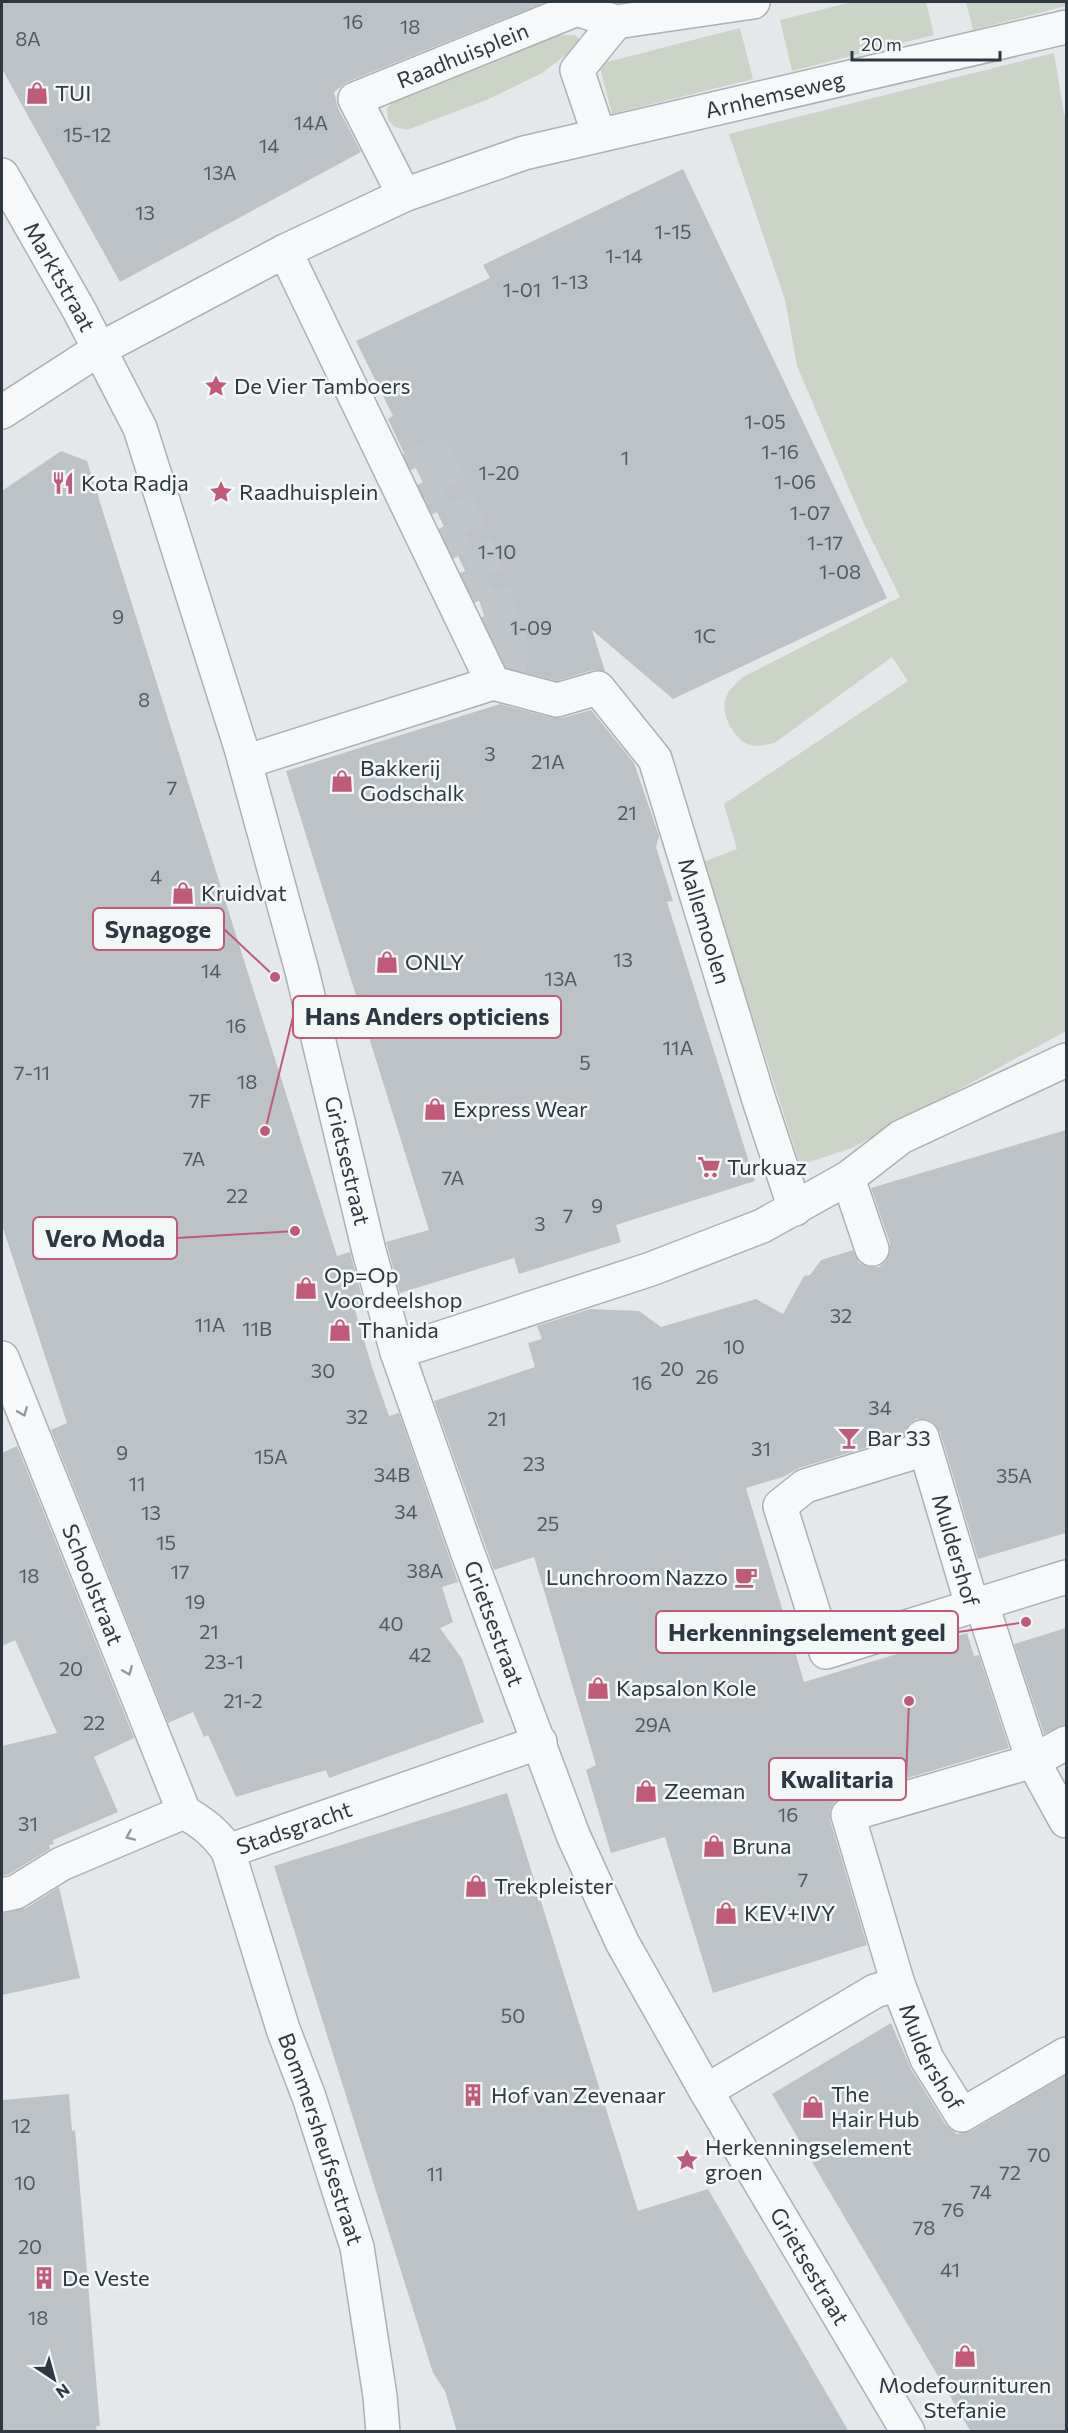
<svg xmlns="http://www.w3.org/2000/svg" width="1068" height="2433" viewBox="0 0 1068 2433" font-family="Commissioner,sans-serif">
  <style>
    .green { fill: #ccd4c7 }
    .building { fill: #bdc2c7 }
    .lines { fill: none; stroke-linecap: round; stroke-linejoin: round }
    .street-tunnel { stroke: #c0c5c9; stroke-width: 33; stroke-dasharray: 33 16; stroke-linecap: butt }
    .street-casing { stroke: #aab0b5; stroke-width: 36 }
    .street { stroke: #f7f8f9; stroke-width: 33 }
    .oneway { stroke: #92989e }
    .labels { text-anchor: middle; stroke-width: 5; stroke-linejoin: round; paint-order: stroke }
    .number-label { font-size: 20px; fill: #525a63 }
    .street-label { font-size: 22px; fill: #2e3842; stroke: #f4f7f8 }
    .poi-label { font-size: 22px; fill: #2e3842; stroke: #f4f7f8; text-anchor: start }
    .leader { fill: none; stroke: #c05a79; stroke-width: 2 }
    .callout-dot { fill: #c05a79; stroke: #f4f7f8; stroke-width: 2 }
    .callout { fill: #f4f7f8; stroke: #c05a79; stroke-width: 2 }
    .callout-label { font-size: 24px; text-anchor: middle; font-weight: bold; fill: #2e3842 }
  </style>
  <rect width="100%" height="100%" fill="#e5e8eb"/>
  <g class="green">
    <path d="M852 2H926L934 35 792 71 780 20Z"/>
    <path d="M966 2H1066V6L973 30Z"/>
    <path d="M740 28 753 79 612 114 599 64Z"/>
    <path d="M536 35H575L580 40 578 46 542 73 489 99 407 130 395 127 388 120 387 108 396 100Z"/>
    <path d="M1054 53 1064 114H1066V1031L852 1148 800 1165 703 862 737 849 724 804 908 681 892 657 776 742C767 745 758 748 748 744 734 739 721 714 725 700 728 690 736 683 743 677L900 597 864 524 797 366 785 300 729 134Z"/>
  </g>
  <g class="building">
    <path d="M2 2H546L347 82 334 92 338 108 361 152 120 282 2 69Z"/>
    <path d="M683 169 887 598 673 699 592 630 605 671 593 670 557 681 512 669 415 466 411 468 388 419 393 416 356 341 490 278 483 265Z"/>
    <path d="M61 451 87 461 337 1256 350 1252 364 1304 354 1307 373 1370 389 1416 399 1413 458 1582 442 1587 453 1622 440 1628 462 1659 484 1722 329 1778 326 1770 236 1797 208 1735 204 1737 193 1712 168 1723 51 1430 67 1423 2 1225V491Z"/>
    <path d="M500 704 553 718H562L591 710 634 763 659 836 656 847 673 901 667 902 755 1181 616 1225 621 1242 519 1274 514 1258 400 1293 386 1242 429 1230 286 771Z"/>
    <path d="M1066 1130V1533L978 1559 940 1432 934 1423 926 1419H916L909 1424 904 1436 799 1468 783 1477 746 1488 804 1682 967 1633 974 1656 979 1655 1009 1748 843 1797 835 1802 830 1810V1820L867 1945 713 1993 665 1837 611 1853 586 1770 596 1765 534 1557 494 1570 434 1401 535 1367 528 1343 542 1339 537 1326 590 1309 639 1311 661 1327 756 1299 783 1314 804 1276 810 1275 821 1260 853 1250 859 1263 868 1267H879L886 1261 890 1252V1243L871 1188Z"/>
    <path d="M17 1446 134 1738 94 1757 118 1812 53 1840 54 1844 49 1845 50 1849 9 1874 2 1876V1746L57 1733 15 1640 2 1646V1453Z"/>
    <path d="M1066 1628V1724L1044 1734 1014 1644Z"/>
    <path d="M507 1793 638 2211 708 2189 849 2432H457L445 2391 433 2373 274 1866Z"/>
    <path d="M59 1887 80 1978 2 1995V1913L26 1908Z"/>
    <path d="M891 2023 911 2069 946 2125 957 2134 971 2131 1066 2075V2432H971L772 2094Z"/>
    <path d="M69 2094 72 2131 75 2130 100 2426H96L97 2432H2V2100Z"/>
  </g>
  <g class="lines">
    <path class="street-tunnel" d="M437 455 485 565 512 648 510 664 415 466Z"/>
    <g class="street-casing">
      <g id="street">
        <path d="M616 22 753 2"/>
        <path id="s1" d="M2 175 79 310 140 428 241 748 302 971 369 1251 397 1352 467 1551 573 1835 622 1942 706 2091 908 2432"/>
        <path id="s2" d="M404 195 355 99 577 9 616 22 577 70 599 135"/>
        <path id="s3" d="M285 251 493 683 557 700 598 688 655 759 759 1100 795 1209"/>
        <path id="s4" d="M2 412 98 350 285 251 404 195 524 153 1066 27"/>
        <path d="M245 762 493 683"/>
        <path d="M848 1178 872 1249"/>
        <path d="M397 1352 651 1269 762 1226 848 1178 901 1137 1066 1060"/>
        <path id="s5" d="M2 1358 184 1812"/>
        <path id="s6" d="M922 1437 972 1605"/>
        <path d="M925 1449 805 1486 780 1506 826 1652 1066 1577"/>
        <path d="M981 1602 1033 1761 1066 1821"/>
        <path id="s7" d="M184 1812C203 1823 216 1833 228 1851L283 2029 309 2097 357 2247 380 2396 383 2432"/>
        <path id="s8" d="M228 1851 540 1742"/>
        <path d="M2 1895 16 1892 61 1864 184 1812"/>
        <path id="s9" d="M898 1984 927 2059 962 2115 1066 2054"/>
        <path d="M706 2091 875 1991 898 1984 848 1815 1033 1761 1066 1743"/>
      </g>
    </g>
    <use href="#street" class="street"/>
  </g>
  <defs><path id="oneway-chevron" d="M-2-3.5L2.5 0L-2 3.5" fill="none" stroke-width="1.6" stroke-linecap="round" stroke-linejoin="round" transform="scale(1.5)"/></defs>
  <g class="oneway">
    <use href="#oneway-chevron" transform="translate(23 1412) rotate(68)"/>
    <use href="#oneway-chevron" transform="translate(128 1671) rotate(68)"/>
    <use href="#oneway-chevron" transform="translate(130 1836) rotate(157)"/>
  </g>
  <defs>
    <g id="shop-bare" transform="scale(1.8)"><path d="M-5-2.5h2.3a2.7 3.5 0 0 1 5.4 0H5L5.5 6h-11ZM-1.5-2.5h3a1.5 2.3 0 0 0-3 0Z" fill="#c05a79" stroke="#f4f7f8" stroke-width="2.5" paint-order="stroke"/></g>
    <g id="sight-bare" transform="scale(1.8)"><path d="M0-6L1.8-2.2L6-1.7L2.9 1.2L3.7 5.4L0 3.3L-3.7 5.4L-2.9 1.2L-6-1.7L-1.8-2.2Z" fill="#c05a79" stroke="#f4f7f8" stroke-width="2.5" paint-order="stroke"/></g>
    <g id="restaurant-bare" transform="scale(1.8)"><path d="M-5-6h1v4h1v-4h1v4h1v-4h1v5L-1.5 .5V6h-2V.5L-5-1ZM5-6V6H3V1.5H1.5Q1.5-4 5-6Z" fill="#c05a79" stroke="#f4f7f8" stroke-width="2.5" paint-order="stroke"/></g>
    <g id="supermarket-bare" transform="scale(1.8)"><path d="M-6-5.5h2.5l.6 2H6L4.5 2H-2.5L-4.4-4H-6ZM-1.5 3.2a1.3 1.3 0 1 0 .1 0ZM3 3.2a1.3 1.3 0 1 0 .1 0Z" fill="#c05a79" stroke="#f4f7f8" stroke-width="2.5" paint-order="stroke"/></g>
    <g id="bar-bare" transform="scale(1.8)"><path d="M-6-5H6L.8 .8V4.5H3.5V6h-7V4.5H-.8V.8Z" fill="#c05a79" stroke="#f4f7f8" stroke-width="2.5" paint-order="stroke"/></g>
    <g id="cafe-bare" transform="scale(1.8)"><path d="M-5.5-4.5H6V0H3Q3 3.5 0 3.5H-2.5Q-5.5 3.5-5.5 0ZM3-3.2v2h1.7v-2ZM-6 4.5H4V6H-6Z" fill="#c05a79" stroke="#f4f7f8" stroke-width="2.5" paint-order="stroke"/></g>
    <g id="building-bare" transform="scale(1.8)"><path d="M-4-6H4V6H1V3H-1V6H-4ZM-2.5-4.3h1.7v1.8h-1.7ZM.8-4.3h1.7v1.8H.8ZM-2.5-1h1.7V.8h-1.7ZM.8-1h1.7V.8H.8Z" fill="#c05a79" stroke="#f4f7f8" stroke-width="2.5" paint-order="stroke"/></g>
  </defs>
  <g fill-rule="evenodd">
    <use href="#shop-bare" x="37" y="93"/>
    <use href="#sight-bare" x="216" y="386"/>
    <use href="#restaurant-bare" x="63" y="483"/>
    <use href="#sight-bare" x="221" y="492"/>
    <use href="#shop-bare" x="342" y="781"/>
    <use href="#shop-bare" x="183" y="893"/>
    <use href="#shop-bare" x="387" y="962"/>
    <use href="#shop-bare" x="435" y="1109"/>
    <use href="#supermarket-bare" x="709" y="1167"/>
    <use href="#shop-bare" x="306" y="1288"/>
    <use href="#shop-bare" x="340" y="1330"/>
    <use href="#bar-bare" x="849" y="1438"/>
    <use href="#cafe-bare" x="746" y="1577"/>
    <use href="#shop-bare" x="598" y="1688"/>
    <use href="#shop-bare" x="646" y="1791"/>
    <use href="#shop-bare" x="714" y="1846"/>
    <use href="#shop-bare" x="476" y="1886"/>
    <use href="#shop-bare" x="726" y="1913"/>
    <use href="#building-bare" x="473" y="2095"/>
    <use href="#shop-bare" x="813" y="2107"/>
    <use href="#sight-bare" x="687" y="2160"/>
    <use href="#building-bare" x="44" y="2278"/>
    <use href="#shop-bare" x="965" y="2356"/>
  </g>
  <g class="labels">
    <g class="number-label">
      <text x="353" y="29">16</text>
      <text x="410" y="34">18</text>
      <text x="28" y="46">8A</text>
      <text x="311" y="130">14A</text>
      <text x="87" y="142">15-12</text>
      <text x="269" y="153">14</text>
      <text x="220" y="180">13A</text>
      <text x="145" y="220">13</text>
      <text x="673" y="239">1-15</text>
      <text x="624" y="263">1-14</text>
      <text x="570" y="289">1-13</text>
      <text x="522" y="297">1-01</text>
      <text x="765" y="429">1-05</text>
      <text x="780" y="459">1-16</text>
      <text x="625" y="465">1</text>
      <text x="499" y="480">1-20</text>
      <text x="795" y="489">1-06</text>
      <text x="810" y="520">1-07</text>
      <text x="825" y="550">1-17</text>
      <text x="497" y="559">1-10</text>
      <text x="840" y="579">1-08</text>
      <text x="118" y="624">9</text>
      <text x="531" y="635">1-09</text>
      <text x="705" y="643">1C</text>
      <text x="144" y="707">8</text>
      <text x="490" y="761">3</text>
      <text x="548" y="769">21A</text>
      <text x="172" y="795">7</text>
      <text x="627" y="820">21</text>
      <text x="156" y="884">4</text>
      <text x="623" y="967">13</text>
      <text x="211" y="978">14</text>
      <text x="561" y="986">13A</text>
      <text x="236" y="1033">16</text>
      <text x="678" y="1055">11A</text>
      <text x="585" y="1070">5</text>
      <text x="32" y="1080">7-11</text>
      <text x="247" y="1089">18</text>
      <text x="200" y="1108">7F</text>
      <text x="194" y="1166">7A</text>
      <text x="453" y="1185">7A</text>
      <text x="237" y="1203">22</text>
      <text x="597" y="1213">9</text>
      <text x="568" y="1223">7</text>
      <text x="540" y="1231">3</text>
      <text x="841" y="1323">32</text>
      <text x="210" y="1332">11A</text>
      <text x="257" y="1336">11B</text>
      <text x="734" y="1354">10</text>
      <text x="672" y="1376">20</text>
      <text x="323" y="1378">30</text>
      <text x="707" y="1384">26</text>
      <text x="642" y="1390">16</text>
      <text x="880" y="1415">34</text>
      <text x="357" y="1424">32</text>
      <text x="497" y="1426">21</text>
      <text x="761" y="1456">31</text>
      <text x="122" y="1460">9</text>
      <text x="271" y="1464">15A</text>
      <text x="534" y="1471">23</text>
      <text x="392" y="1482">34B</text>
      <text x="1014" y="1483">35A</text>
      <text x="137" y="1491">11</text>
      <text x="406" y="1519">34</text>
      <text x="151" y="1520">13</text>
      <text x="548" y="1531">25</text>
      <text x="166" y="1550">15</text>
      <text x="425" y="1578">38A</text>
      <text x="180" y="1579">17</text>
      <text x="29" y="1583">18</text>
      <text x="195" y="1609">19</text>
      <text x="391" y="1631">40</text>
      <text x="209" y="1639">21</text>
      <text x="420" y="1662">42</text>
      <text x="224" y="1669">23-1</text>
      <text x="71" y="1676">20</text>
      <text x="243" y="1708">21-2</text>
      <text x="94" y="1730">22</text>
      <text x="653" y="1732">29A</text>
      <text x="788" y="1822">16</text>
      <text x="28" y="1831">31</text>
      <text x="803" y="1887">7</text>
      <text x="513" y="2023">50</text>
      <text x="21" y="2133">12</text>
      <text x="1039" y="2162">70</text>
      <text x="1010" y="2180">72</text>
      <text x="435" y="2181">11</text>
      <text x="25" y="2190">10</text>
      <text x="981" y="2199">74</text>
      <text x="953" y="2217">76</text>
      <text x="924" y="2235">78</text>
      <text x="30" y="2254">20</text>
      <text x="950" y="2277">41</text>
      <text x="38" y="2325">18</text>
    </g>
    <g class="street-label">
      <text dy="8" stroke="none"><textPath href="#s2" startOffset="224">Raadhuisplein</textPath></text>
      <text dy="8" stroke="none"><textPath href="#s4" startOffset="842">Arnhemseweg</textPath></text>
      <text dy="8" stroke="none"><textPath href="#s1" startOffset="117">Marktstraat</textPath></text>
      <text dy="8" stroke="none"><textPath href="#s3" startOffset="849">Mallemoolen</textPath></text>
      <text dy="8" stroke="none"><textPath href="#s1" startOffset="1050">Grietsestraat</textPath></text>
      <text dy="8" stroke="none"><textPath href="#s6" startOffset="118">Muldershof</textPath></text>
      <text dy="8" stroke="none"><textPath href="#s5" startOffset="244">Schoolstraat</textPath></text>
      <text dy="8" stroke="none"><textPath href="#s1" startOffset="1536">Grietsestraat</textPath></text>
      <text dy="8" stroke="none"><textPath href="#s8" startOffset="70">Stadsgracht</textPath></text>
      <text dy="8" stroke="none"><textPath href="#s9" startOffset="80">Muldershof</textPath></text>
      <text dy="8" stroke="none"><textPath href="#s7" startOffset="362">Bommersheufsestraat</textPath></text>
      <text dy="8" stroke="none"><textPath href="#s1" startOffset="2254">Grietsestraat</textPath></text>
    </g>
    <g class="poi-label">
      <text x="55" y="101">TUI</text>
      <text x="234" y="394">De Vier Tamboers</text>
      <text x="81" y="491">Kota Radja</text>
      <text x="239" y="500">Raadhuisplein</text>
      <text x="360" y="776">Bakkerij<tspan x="360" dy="25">Godschalk</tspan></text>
      <text x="201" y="901">Kruidvat</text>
      <text x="405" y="970">ONLY</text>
      <text x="453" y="1117">Express Wear</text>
      <text x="727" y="1175">Turkuaz</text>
      <text x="324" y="1283">Op=Op<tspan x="324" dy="25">Voordeelshop</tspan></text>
      <text x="358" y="1338">Thanida</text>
      <text x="867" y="1446">Bar 33</text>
      <text x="728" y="1585" text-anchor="end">Lunchroom Nazzo</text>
      <text x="616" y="1696">Kapsalon Kole</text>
      <text x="664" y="1799">Zeeman</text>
      <text x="732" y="1854">Bruna</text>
      <text x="494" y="1894">Trekpleister</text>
      <text x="744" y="1921">KEV+IVY</text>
      <text x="831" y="2102">The<tspan x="831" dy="25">Hair Hub</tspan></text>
      <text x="491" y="2103">Hof van Zevenaar</text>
      <text x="705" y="2155">Herkenningselement<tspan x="705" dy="25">groen</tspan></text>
      <text x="62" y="2286">De Veste</text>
      <text x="965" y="2393" text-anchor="middle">Modefournituren<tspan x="965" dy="25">Stefanie</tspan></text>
    </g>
  </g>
  <path class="leader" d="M275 977L224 929M265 1131L293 1017M295 1231L177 1238M1026 1622L958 1632M909 1701L906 1779"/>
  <g class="callout-dot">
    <circle cx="275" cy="977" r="6"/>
    <circle cx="265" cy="1131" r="6"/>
    <circle cx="295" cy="1231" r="6"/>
    <circle cx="1026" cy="1622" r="6"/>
    <circle cx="909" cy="1701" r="6"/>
  </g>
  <g class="callout">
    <rect x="93" y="908" width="131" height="42" rx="6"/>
    <rect x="293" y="996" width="268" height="42" rx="6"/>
    <rect x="33" y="1217" width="144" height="42" rx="6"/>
    <rect x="656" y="1611" width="302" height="42" rx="6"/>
    <rect x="769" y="1758" width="137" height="42" rx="6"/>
  </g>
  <g class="callout-label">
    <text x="158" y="938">Synagoge</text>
    <text x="427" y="1025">Hans Anders opticiens</text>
    <text x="105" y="1247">Vero Moda</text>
    <text x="807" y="1641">Herkenningselement geel</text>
    <text x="837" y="1788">Kwalitaria</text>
  </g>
  <rect width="1068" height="2433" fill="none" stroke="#2e3842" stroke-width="6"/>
  <g transform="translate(54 2379) rotate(144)" stroke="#f4f7f8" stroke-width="4.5" paint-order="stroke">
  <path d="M0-4.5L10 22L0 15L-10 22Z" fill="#2e3842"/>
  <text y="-9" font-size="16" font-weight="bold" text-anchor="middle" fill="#2e3842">N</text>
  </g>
  <path d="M852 51v9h148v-9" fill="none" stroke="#2e3842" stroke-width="3"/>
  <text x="861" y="51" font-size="18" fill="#2e3842" stroke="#f4f7f8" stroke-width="4.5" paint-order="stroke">20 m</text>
</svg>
